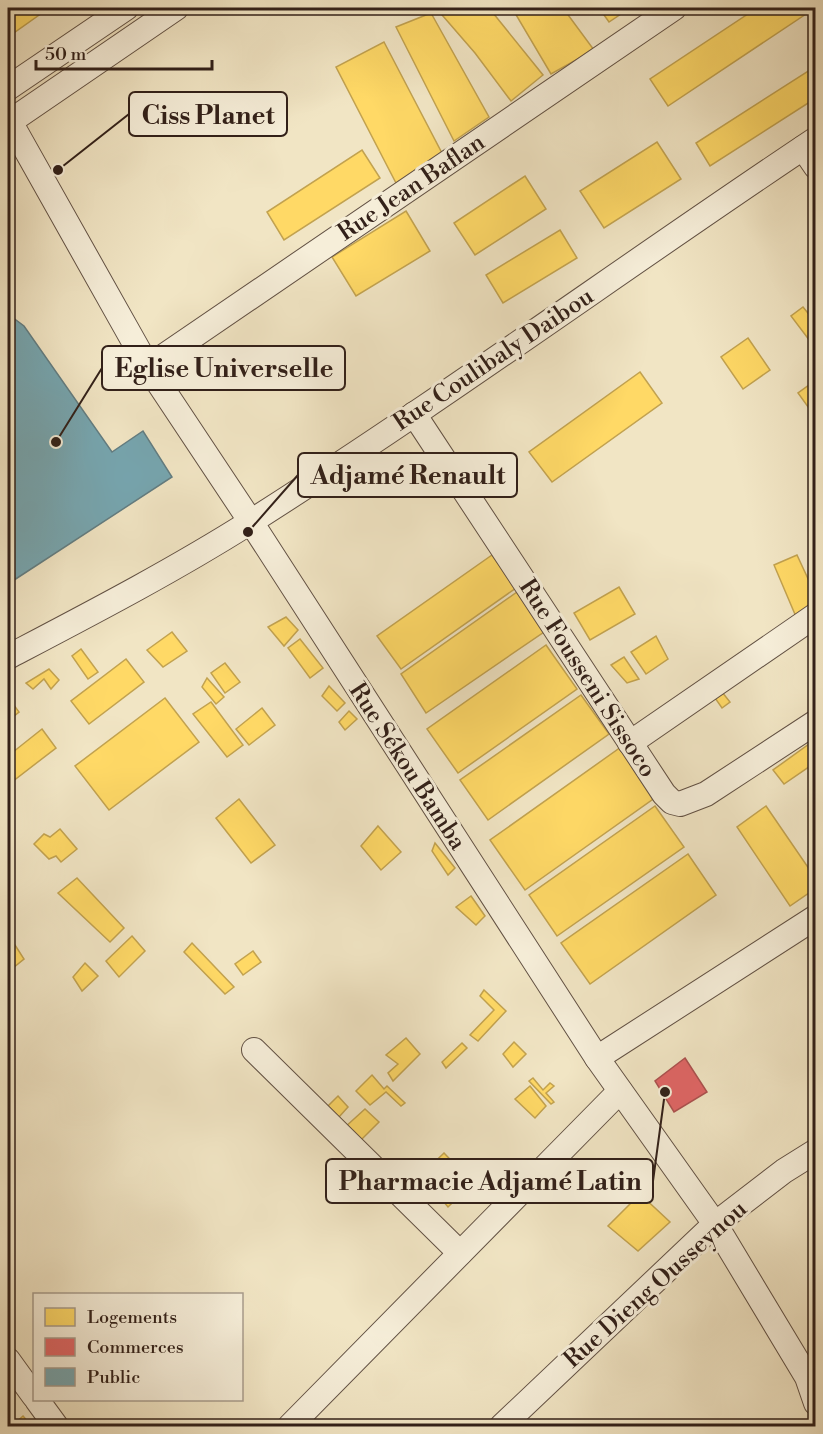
<svg xmlns="http://www.w3.org/2000/svg" width="823" height="1434" viewBox="0 0 823 1434" font-family="'Libre Bodoni',serif">
  <style>
    .homes { fill: #ffd966; stroke: #c2a24f; stroke-width: 1.5 }
    .shops { fill: #e06666; stroke: #ac514f; stroke-width: 1.5 }
    .public { fill: #76a5af; stroke: #627d82; stroke-width: 1.5 }
    .lines { fill: none; stroke-linecap: round; stroke-linejoin: round }
    .minor-casing { stroke: #625144; stroke-width: 26 }
    .minor { stroke: #f6eed9; stroke-width: 24 }
    .labels { text-anchor: middle; stroke-width: 6; stroke-linejoin: round; paint-order: stroke }
    .street-label { font-size: 24px; fill: #322019; stroke: #f6eed9 }
    .leader { fill: none; stroke: #322019; stroke-width: 2 }
    .callout-dot { fill: #322019; stroke: #f6eed9; stroke-width: 2 }
    .callout { fill: #f6eed9; stroke: #322019; stroke-width: 2 }
    .callout-label { font-size: 26px; text-anchor: middle; font-weight: bold; fill: #322019 }
  </style>
  <rect width="100%" height="100%" fill="#f1e5c4"/>
  <filter id="stains"><feTurbulence type="fractalNoise" baseFrequency=".00333" numOctaves="4"/><feColorMatrix values="0 0 0 0 .2 0 0 0 0 .09 0 0 0 0 .02 0 0 0 .5 -.17"/></filter>
  <radialGradient id="worn" r=".72"><stop offset=".6" stop-color="#630" stop-opacity="0"/><stop offset="1" stop-color="#630" stop-opacity=".3"/></radialGradient>
  <g class="homes">
    <path d="M8 8H49L8 37Z"/>
    <path d="M436 8H489L543 75 511 101 475 53Z"/>
    <path d="M512 8H563L594 50 551 74Z"/>
    <path d="M599 8H630L609 22Z"/>
    <path d="M757 8H815L668 106 650 79Z"/>
    <path d="M431 13 489 117 454 141 396 27Z"/>
    <path d="M384 42 444 157 396 183 336 67Z"/>
    <path d="M816 66V98L710 166 696 143Z"/>
    <path d="M657 142 681 179 604 228 580 191Z"/>
    <path d="M362 150 380 178 284 240 267 212Z"/>
    <path d="M525 176 546 209 475 255 454 223Z"/>
    <path d="M406 211 430 251 356 296 332 257Z"/>
    <path d="M560 230 577 258 503 303 486 275Z"/>
    <path d="M803 307 816 323V349L791 316Z"/>
    <path d="M748 338 770 370 743 389 721 357Z"/>
    <path d="M640 372 662 403 552 482 529 452Z"/>
    <path d="M816 380V418L798 393Z"/>
    <path d="M492 555 516 588 401 669 377 636Z"/>
    <path d="M797 555 816 596V611L797 619 774 565Z"/>
    <path d="M619 587 635 614 590 640 574 613Z"/>
    <path d="M517 592 544 632 426 713 401 674Z"/>
    <path d="M286 617 298 630 284 646 268 627Z"/>
    <path d="M172 632 187 651 163 667 147 650Z"/>
    <path d="M656 636 668 659 646 674 631 652Z"/>
    <path d="M300 639 323 668 310 678 288 648Z"/>
    <path d="M546 645 577 689 458 773 427 729Z"/>
    <path d="M81 649 98 672 88 679 72 656Z"/>
    <path d="M624 657 639 679 627 683 611 665Z"/>
    <path d="M126 659 144 682 89 724 71 701Z"/>
    <path d="M225 663 240 682 225 693 211 673Z"/>
    <path d="M49 669 59 680 51 689 44 679 33 689 26 683Z"/>
    <path d="M207 678 224 697 216 704 202 687Z"/>
    <path d="M329 686 345 703 337 711 322 696Z"/>
    <path d="M722 692 730 702 722 708 715 698Z"/>
    <path d="M581 695 609 734 488 820 460 780Z"/>
    <path d="M8 697 19 712 8 721Z"/>
    <path d="M165 698 199 742 109 810 75 766Z"/>
    <path d="M211 702 243 745 227 757 193 714Z"/>
    <path d="M262 708 275 725 249 745 236 729Z"/>
    <path d="M349 711 357 719 345 730 339 722Z"/>
    <path d="M42 729 56 748 8 785V756Z"/>
    <path d="M816 739V762L784 784 773 770Z"/>
    <path d="M621 747 656 797 525 890 490 840Z"/>
    <path d="M239 799 275 845 251 863 216 818Z"/>
    <path d="M655 806 684 847 557 936 529 895Z"/>
    <path d="M766 806 816 879V888L790 906 737 827Z"/>
    <path d="M378 826 401 852 381 870 361 846Z"/>
    <path d="M60 829 77 849 61 862 56 856 49 859 34 844 44 834 50 837Z"/>
    <path d="M435 843 455 868 448 875 432 851Z"/>
    <path d="M688 854 716 895 590 984 561 943Z"/>
    <path d="M77 878 124 928 110 942 58 893Z"/>
    <path d="M471 896 485 916 476 925 456 907Z"/>
    <path d="M132 936 145 951 119 977 106 961Z"/>
    <path d="M192 943 234 987 225 994 184 952Z"/>
    <path d="M8 944 15 945 24 959 8 972Z"/>
    <path d="M253 951 261 962 243 975 235 964Z"/>
    <path d="M85 963 98 976 82 991 73 977Z"/>
    <path d="M484 990 506 1011 478 1041 470 1035 494 1010 480 996Z"/>
    <path d="M406 1038 420 1054 393 1081 388 1073 398 1064 386 1055Z"/>
    <path d="M514 1042 526 1054 513 1067 503 1054Z"/>
    <path d="M462 1043 467 1048 446 1068 442 1062Z"/>
    <path d="M372 1075 384 1089 387 1086 405 1103 401 1106 386 1092 370 1105 356 1091Z"/>
    <path d="M533 1078 543 1090 550 1083 554 1086 546 1093 554 1102 551 1104 529 1081Z"/>
    <path d="M530 1086 546 1106 535 1118 515 1099Z"/>
    <path d="M338 1096 348 1107 339 1117 326 1108Z"/>
    <path d="M365 1109 379 1122 357 1144 344 1128Z"/>
    <path d="M444 1153 473 1183 448 1207 421 1175Z"/>
    <path d="M640 1194 670 1222 638 1251 608 1226Z"/>
    <path d="M23 1416 29 1423 26 1426H12Z"/>
  </g>
  <path class="shops" d="M685 1058 707 1092 674 1112 655 1081Z"/>
  <path class="public" d="M8 314 24 326 112 452 143 431 172 477 8 584Z"/>
  <g class="lines">
    <g class="minor-casing">
      <g id="minor">
        <path d="M8 88 126 8"/>
        <path d="M8 118 148 367 251 522 597 1058 715 1224 807 1377 816 1403"/>
        <path d="M8 123 176 8"/>
        <path d="M803 148 816 167"/>
        <path d="M148 367 674 8"/>
        <path d="M414 414 664 794 672 802 680 804 706 794 816 722"/>
        <path d="M8 657C90 614 173 571 252 521 444 399 627 265 816 139"/>
        <path d="M630 743 816 615"/>
        <path d="M254 1050 460 1253"/>
        <path d="M597 1058 816 917"/>
        <path d="M8 1360 34 1396"/>
        <path d="M37 1400 56 1426"/>
        <path d="M290 1426 620 1091"/>
        <path d="M502 1426 715 1224 784 1171 816 1151"/>
      </g>
    </g>
    <use href="#minor" class="minor"/>
  </g>
  <g class="labels">
    <g class="street-label">
      <text transform="translate(411 187) rotate(-34)" y="8">Rue Jean Baflan</text>
      <text transform="translate(493 359) rotate(-34)" y="8">Rue Coulibaly Daibou</text>
      <text transform="translate(588 678) rotate(57)" y="8">Rue Fousseni Sissoco</text>
      <text transform="translate(408 766) rotate(57)" y="8">Rue Sékou Bamba</text>
      <text transform="translate(655 1284) rotate(-42)" y="8">Rue Dieng Ousseynou</text>
    </g>
  </g>
  <path class="leader" d="M58 170L129 114M56 442L102 368M248 532L298 475M665 1092L653 1181"/>
  <g class="callout-dot">
    <circle cx="58" cy="170" r="6"/>
    <circle cx="56" cy="442" r="6"/>
    <circle cx="248" cy="532" r="6"/>
    <circle cx="665" cy="1092" r="6"/>
  </g>
  <g class="callout">
    <rect x="129" y="92" width="158" height="44" rx="6"/>
    <rect x="102" y="346" width="243" height="44" rx="6"/>
    <rect x="298" y="453" width="219" height="44" rx="6"/>
    <rect x="326" y="1159" width="327" height="44" rx="6"/>
  </g>
  <g class="callout-label">
    <text x="208" y="124">Ciss Planet</text>
    <text x="224" y="377">Eglise Universelle</text>
    <text x="408" y="484">Adjamé Renault</text>
    <text x="490" y="1190">Pharmacie Adjamé Latin</text>
  </g>
  <rect width="823" height="1434" fill="none" stroke="#f1e5c4" stroke-width="30"/>
  <rect x="9" y="9" width="805" height="1416" fill="none" stroke="#322019" stroke-width="3"/>
  <rect x="15" y="15" width="793" height="1404" fill="none" stroke="#322019" stroke-width="1.5"/>
  <rect x="33" y="1293" width="210" height="108" fill="#f6eed9" stroke="#a89c8c" stroke-width="1.5"/>
  <rect x="45" y="1308" width="30" height="18" fill="#ffd966" stroke="#a89c8c" stroke-width="1.5"/>
  <text x="87" y="1323" font-size="18" fill="#322019">Logements</text>
  <rect x="45" y="1338" width="30" height="18" fill="#e06666" stroke="#a89c8c" stroke-width="1.5"/>
  <text x="87" y="1353" font-size="18" fill="#322019">Commerces</text>
  <rect x="45" y="1368" width="30" height="18" fill="#76a5af" stroke="#a89c8c" stroke-width="1.5"/>
  <text x="87" y="1383" font-size="18" fill="#322019">Public</text>
  <path d="M36 60v9h176v-9" fill="none" stroke="#322019" stroke-width="3"/>
  <text x="45" y="60" font-size="18" fill="#322019" stroke="#f6eed9" stroke-width="4.5" paint-order="stroke">50 m</text>
  <rect width="100%" height="100%" filter="url(#stains)"/>
  <rect width="100%" height="100%" fill="url(#worn)"/>
</svg>
